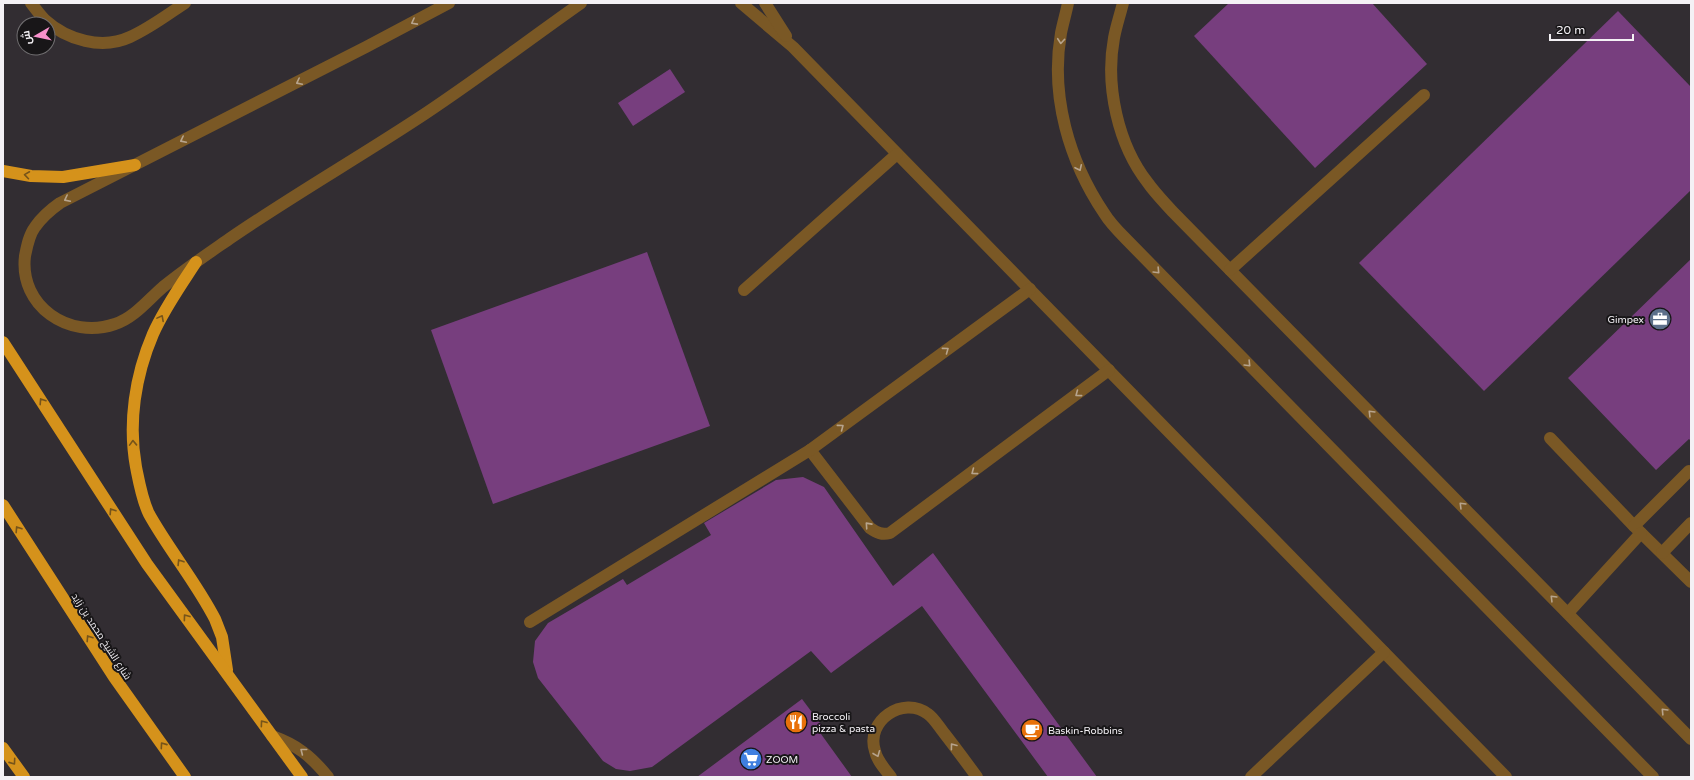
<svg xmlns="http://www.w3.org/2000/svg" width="1694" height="780" viewBox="0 0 1694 780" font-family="'Varela Round',Cairo,sans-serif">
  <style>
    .building { fill: #773e7e }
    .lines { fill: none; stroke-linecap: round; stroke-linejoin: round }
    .minor { stroke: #7a5825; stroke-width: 12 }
    .highway { stroke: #d5921b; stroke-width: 12 }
    .oneway { stroke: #b7a48d }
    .oneway2 { stroke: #76541a }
    .labels { text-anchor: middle; stroke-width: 4; stroke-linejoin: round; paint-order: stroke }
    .poi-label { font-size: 10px; fill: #f4f1f5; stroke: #181618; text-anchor: start }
    .street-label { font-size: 10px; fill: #f4f1f5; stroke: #181618 }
  </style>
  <rect width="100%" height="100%" fill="#322d32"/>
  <g class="building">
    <path d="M1229 3H1372L1427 64 1315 168 1194 36Z"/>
    <path d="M1618 11 1691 87V190L1484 391 1359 263Z"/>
    <path d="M670 69 685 92 633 126 618 103Z"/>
    <path d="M647 252 710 426 493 504 431 330Z"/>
    <path d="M1691 259V441L1689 439 1656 470 1568 378Z"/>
    <path d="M803 477 824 487 893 586 933 553 1097 777H1048L922 606 831 673 811 651 652 767 630 771 616 769 603 761 538 678 533 662 535 641 548 623 623 579 627 585 711 535 704 523 776 480Z"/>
    <path d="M802 699 826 731 821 734 852 777H697Z"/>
  </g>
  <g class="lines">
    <g class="minor">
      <path d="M31 3C35 8 40 15 45 20 67 40 102 50 130 37 150 28 167 15 185 3"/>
      <path d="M449 3 366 47 60 203C50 210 42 217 35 227 29 235 27 246 25 256 19 306 69 340 115 324 134 318 148 300 163 287 185 269 209 253 232 237 292 196 356 159 417 119 472 83 527 41 581 3"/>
      <path d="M741 3 793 47 1506 777"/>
      <path d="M765 3 786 36"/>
      <path d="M1068 3C1066 13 1063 23 1061 33 1050 96 1069 161 1104 213 1110 223 1118 231 1126 239L1653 777"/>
      <path d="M1123 3C1120 15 1116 27 1114 38 1105 86 1118 145 1148 183 1155 193 1164 202 1172 211L1691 739"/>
      <path d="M1230 270 1424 95"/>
      <path d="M744 290 897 154"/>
      <path d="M1550 438 1634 526 1691 582"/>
      <path d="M810 450 870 528C877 533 882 535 890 533L1109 370"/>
      <path d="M1634 526 1689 471"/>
      <path d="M1662 553 1691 523"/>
      <path d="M1568 613 1641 533"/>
      <path d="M530 622 810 450 1030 289"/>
      <path d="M272 736C297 745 311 756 328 777"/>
      <path d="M891 777C885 769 877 761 875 751 865 721 903 695 928 714 934 718 939 727 944 733 955 747 966 762 977 777"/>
      <path d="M1251 777 1384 652"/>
    </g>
    <g class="highway">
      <path d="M3 171 31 176 63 177 135 165"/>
      <path d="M196 262C181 285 164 309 153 334 135 376 128 423 136 467 139 482 142 500 149 514 169 550 196 582 215 619L222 637 227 670"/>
      <path d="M3 342 147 564 302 777"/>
      <path d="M3 505 114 677 185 777"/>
      <path d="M3 748 24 777"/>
    </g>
  </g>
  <defs><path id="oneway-chevron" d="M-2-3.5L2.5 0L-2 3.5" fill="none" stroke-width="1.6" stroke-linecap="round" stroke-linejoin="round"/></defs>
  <g class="oneway">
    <use href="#oneway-chevron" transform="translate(414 22) rotate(152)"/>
    <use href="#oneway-chevron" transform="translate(1061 41) rotate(95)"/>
    <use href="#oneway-chevron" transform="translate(299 82) rotate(153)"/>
    <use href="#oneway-chevron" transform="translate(183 140) rotate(153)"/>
    <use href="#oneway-chevron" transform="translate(1079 168) rotate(65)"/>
    <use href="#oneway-chevron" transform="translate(67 199) rotate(153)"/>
    <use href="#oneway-chevron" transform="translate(1157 271) rotate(46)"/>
    <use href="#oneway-chevron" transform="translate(946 350) rotate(-36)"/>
    <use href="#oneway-chevron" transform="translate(1248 364) rotate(46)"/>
    <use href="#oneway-chevron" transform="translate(1078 394) rotate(143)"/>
    <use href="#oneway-chevron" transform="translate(1371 413) rotate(-135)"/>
    <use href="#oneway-chevron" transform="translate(841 427) rotate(-37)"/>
    <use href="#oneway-chevron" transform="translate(974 472) rotate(143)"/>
    <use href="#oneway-chevron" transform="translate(1462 505) rotate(-135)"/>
    <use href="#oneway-chevron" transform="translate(868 525) rotate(-132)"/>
    <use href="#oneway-chevron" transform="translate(1553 598) rotate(-135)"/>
    <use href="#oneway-chevron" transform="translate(1664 711) rotate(-134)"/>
    <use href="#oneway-chevron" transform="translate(953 746) rotate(-127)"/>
    <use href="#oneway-chevron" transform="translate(303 751) rotate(-142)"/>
    <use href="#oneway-chevron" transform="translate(877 754) rotate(68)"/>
  </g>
  <g class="oneway2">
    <use href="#oneway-chevron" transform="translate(27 175) rotate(-172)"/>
    <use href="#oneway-chevron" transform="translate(161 318) rotate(-62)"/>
    <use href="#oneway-chevron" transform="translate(42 401) rotate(-123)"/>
    <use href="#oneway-chevron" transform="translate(133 443) rotate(-92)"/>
    <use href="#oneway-chevron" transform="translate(112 511) rotate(-123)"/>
    <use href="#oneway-chevron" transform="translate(18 529) rotate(-123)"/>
    <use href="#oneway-chevron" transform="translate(180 562) rotate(-122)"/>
    <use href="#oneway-chevron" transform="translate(186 617) rotate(-126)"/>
    <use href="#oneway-chevron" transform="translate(89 638) rotate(-123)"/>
    <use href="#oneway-chevron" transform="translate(263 723) rotate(-126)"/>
    <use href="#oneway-chevron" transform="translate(163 745) rotate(-125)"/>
    <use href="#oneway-chevron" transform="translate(13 762) rotate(55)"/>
  </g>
  <defs>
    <g id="office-disc" transform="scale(1.15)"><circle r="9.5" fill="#5c6f8a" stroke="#181618"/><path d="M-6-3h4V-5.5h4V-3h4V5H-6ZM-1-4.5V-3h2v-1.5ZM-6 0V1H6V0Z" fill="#fff"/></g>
    <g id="restaurant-disc" transform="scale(1.15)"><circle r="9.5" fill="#e8710a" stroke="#181618"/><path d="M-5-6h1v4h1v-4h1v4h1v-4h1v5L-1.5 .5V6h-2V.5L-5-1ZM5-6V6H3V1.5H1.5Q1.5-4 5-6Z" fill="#fff"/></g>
    <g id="cafe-disc" transform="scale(1.15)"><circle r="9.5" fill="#e8710a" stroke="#181618"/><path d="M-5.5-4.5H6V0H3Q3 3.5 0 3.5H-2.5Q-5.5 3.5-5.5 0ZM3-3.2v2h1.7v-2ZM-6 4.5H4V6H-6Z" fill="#fff"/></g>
    <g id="supermarket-disc" transform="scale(1.15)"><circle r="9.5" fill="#3f7fe0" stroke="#181618"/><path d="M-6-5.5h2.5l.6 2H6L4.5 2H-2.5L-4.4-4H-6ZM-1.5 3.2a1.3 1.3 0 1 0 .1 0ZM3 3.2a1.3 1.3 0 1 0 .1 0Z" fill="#fff"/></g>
  </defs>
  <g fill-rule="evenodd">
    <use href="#office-disc" x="1660" y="319"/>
    <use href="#restaurant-disc" x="796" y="722"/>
    <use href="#cafe-disc" x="1032" y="730"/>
    <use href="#supermarket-disc" x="751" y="759"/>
  </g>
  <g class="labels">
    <g class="poi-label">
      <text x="1644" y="323" text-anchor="end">Gimpex</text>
      <text x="812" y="720">Broccoli<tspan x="812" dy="12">pizza &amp; pasta</tspan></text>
      <text x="1048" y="734">Baskin-Robbins</text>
      <text x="766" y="763">ZOOM</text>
    </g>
    <g class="street-label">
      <text transform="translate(102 636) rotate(57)" y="4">شارع الشيخ محمد بن زايد</text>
    </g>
  </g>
  <rect width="1694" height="780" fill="none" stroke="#f4f1f5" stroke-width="8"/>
  <g transform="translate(36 36) rotate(261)"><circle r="19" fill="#181618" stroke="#706e70"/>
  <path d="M0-3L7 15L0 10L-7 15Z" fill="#f890cc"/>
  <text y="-6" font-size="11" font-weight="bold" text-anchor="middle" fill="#f4f1f5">ش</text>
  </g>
  <path d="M1550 34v6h83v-6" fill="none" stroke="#f4f1f5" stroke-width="2"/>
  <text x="1556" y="34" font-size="12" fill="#f4f1f5" stroke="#181618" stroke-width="3" paint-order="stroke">20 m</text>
</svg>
